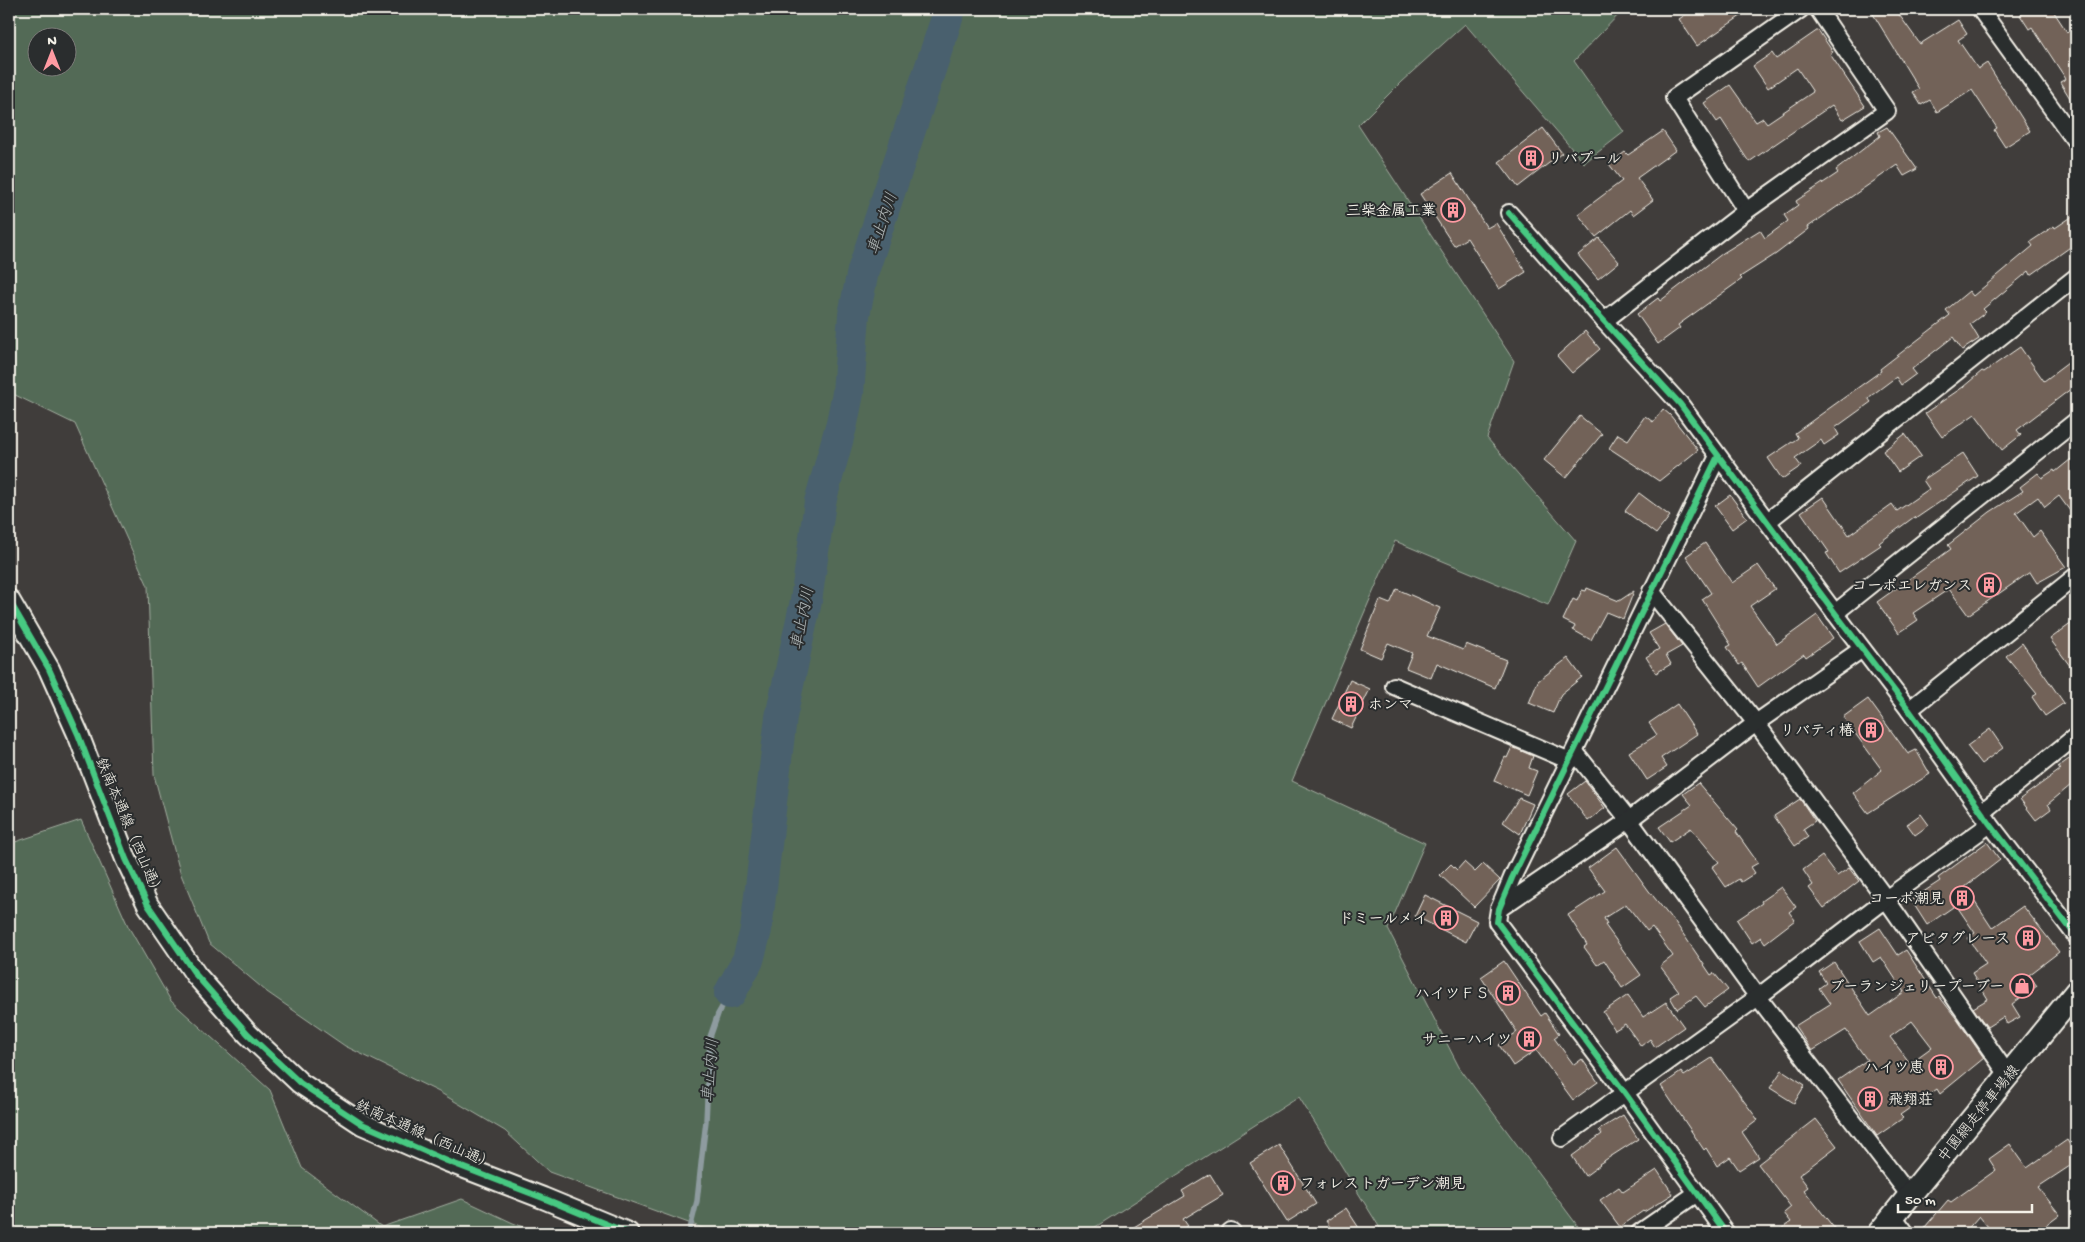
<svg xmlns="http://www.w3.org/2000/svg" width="2085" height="1242" viewBox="0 0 2085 1242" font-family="'Gochi Hand','Klee One',sans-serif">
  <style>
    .green { fill: #526a57; stroke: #a3aea0; fill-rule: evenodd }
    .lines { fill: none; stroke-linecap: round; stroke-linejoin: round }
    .stream { stroke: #8e9b9f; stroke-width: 5.5 }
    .river { stroke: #4a616e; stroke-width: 32 }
    .building { fill: #726259; stroke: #f4f1e8; fill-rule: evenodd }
    .minor-casing { stroke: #f4f1e8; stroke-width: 20 }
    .tertiary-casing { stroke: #f4f1e8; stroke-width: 24 }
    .secondary-casing { stroke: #f4f1e8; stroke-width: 26 }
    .minor { stroke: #2a2d2e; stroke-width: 16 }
    .tertiary { stroke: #2a2d2e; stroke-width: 20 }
    .secondary { stroke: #2a2d2e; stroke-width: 22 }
    .cycleway-casing { stroke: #2a2d2e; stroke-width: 9 }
    .cycleway { stroke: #46c982; stroke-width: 6 }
    .labels { text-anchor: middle; stroke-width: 4; stroke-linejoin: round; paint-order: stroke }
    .poi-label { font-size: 15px; font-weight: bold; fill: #f4f1e8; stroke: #2a2d2e; text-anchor: end }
    .street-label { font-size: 15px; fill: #f4f1e8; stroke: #2a2d2e }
    .water-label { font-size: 16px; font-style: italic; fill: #b0b7b7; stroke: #2a2d2e }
  </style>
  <rect width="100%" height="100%" fill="#403d3b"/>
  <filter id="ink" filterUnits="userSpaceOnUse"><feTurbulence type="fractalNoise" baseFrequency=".02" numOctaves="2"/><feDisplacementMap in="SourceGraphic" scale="10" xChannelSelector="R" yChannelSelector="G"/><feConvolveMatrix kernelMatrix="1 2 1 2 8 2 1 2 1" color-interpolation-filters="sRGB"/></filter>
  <g filter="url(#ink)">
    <g class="green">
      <path d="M9 9H1624L1574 61 1624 132 1584 163 1465 24 1401 82 1358 125 1514 361 1487 438 1576 541 1548 605 1395 541 1292 781 1425 843 1388 929 1459 1067 1583 1233H1383L1299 1097 1086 1233H716L549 1172 505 1131 439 1092 345 1046 267 992 209 943 180 872 154 775 148 586 75 424 9 392ZM38 38H68V68H38Z"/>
      <path d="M81 820 128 926 171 1001 270 1090 302 1168 382 1227 462 1199 513 1223 541 1233H9V844Z"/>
    </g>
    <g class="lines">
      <path class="stream" d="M689 1233 697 1201 701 1164 706 1121 710 1037 718 1014 730 993"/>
      <path class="river" d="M730 993 748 960 756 930 781 717 806 601 820 502 842 423 848 393 854 315 863 271 950 9"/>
    </g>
    <g class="building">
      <path d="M1694 9H1751L1697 46 1679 19Z"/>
      <path d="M1870 9H1895L1920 44 1958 20 1967 34 1958 40 1978 69 1987 63 2030 131 2005 147 1994 130 1997 128 1972 90 1937 112 1930 100 1921 105 1913 92 1919 89Z"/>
      <path d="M2029 9H2052L2067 32 2069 30 2076 41V108L2060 82 2066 79 2032 27 2029 29 2020 15Z"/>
      <path d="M1818 30 1833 52 1830 54 1865 106 1842 120 1832 105 1749 162 1721 119 1717 122 1704 103 1730 85 1756 122 1763 118 1767 123 1813 92 1797 68 1768 88 1753 66 1772 53 1776 59Z"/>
      <path d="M1887 127 1917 169 1904 176 1897 165 1808 227 1809 229 1776 254 1740 277 1742 279 1678 325 1680 328 1658 344 1637 314 1658 298 1660 301 1723 253 1760 230 1765 238 1788 221 1784 215 1798 205 1796 201 1838 173 1836 170 1880 136 1878 132Z"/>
      <path d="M1543 128 1562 153 1518 187 1499 162Z"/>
      <path d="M1663 131 1676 150 1637 178 1653 200 1633 215 1630 210 1596 237 1578 214 1622 181 1609 164 1625 152 1628 155Z"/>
      <path d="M1452 173 1487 228 1496 223 1526 272 1499 289 1467 238 1454 246 1420 194Z"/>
      <path d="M2076 214V243L2031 275 2029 271 1983 309 1986 312 1970 324 1979 339 1962 350 1953 337 1912 369 1916 374 1901 385 1896 377 1868 398 1871 402 1835 428 1839 435 1824 445 1821 440 1795 458 1801 466 1782 479 1768 458 1798 438 1795 433 1881 371 1880 369 1950 315 1946 310 1969 291 1973 296 2033 246 2030 242 2054 226 2055 228Z"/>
      <path d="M1599 238 1619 262 1598 279 1578 255Z"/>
      <path d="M1585 331 1600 349 1572 373 1557 356Z"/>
      <path d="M2020 347 2044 381 2076 357V385L2017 430 2021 435 2002 450 1975 414 1942 437 1925 413 1963 387 1982 371 1984 372Z"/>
      <path d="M1663 409 1670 415 1698 450 1659 481 1609 448 1618 434 1628 440 1645 416 1653 422Z"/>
      <path d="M1580 416 1602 434 1566 478 1544 460Z"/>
      <path d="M1905 434 1921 456 1898 472 1883 451Z"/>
      <path d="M1963 453 1978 476 1915 519 1914 517 1879 543 1881 545 1839 573 1826 553 1829 552 1801 512 1823 497 1849 535 1892 504 1897 511 1929 489 1923 480Z"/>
      <path d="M2076 455V519L2059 496 2045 507 2038 497 2016 513 2033 537 2040 531 2066 567 2037 583 2030 572 1968 615 1949 589 1913 613 1918 620 1899 633 1877 602 1951 549 1948 545 1990 512 2023 491 2020 487 2038 473 2042 478 2054 470 2055 472Z"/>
      <path d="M1639 493 1670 516 1656 534 1625 511Z"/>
      <path d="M1730 495 1747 518 1732 529 1715 506Z"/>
      <path d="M1705 543 1732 583 1758 565 1775 589 1750 606 1777 644 1817 615 1833 638 1806 657 1804 654 1758 687 1742 663 1739 665 1727 647 1731 645 1702 599 1711 593 1686 556Z"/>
      <path d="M1587 588 1619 601 1634 591 1623 619 1606 612 1591 640 1573 630 1575 626 1563 620 1573 599 1577 601 1582 590 1586 591Z"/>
      <path d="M1397 589 1440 608 1427 636 1463 650 1466 644 1506 660 1495 688 1437 663 1431 678 1406 668 1412 653 1388 643 1381 658 1360 649 1380 600 1390 604Z"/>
      <path d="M2076 620V674L2050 639Z"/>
      <path d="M1665 624 1682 646 1666 655 1671 664 1656 673 1646 657 1659 649 1649 633Z"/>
      <path d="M2022 643 2064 703 2045 716 2032 697 2037 694 2006 656Z"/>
      <path d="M1568 658 1582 677 1561 694 1553 713 1529 703 1538 681Z"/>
      <path d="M1350 680 1370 689 1351 728 1332 719Z"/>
      <path d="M1868 699 1908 754 1916 750 1930 774 1868 813 1853 793 1882 770 1843 717Z"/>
      <path d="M1677 704 1697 734 1661 758 1667 767 1647 780 1629 752 1657 735 1649 723Z"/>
      <path d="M1990 729 2003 748 1981 764 1967 746Z"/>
      <path d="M1512 747 1533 756 1529 768 1537 771 1527 795 1494 781 1505 757 1507 758Z"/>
      <path d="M2076 754V791L2071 785 2048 804 2051 809 2036 820 2020 799 2060 770 2058 767Z"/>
      <path d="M1585 781 1605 808 1588 821 1568 794Z"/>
      <path d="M1698 783 1738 830 1736 832 1758 863 1751 867 1755 873 1741 882 1739 879 1726 887 1712 867 1719 862 1691 828 1670 842 1659 827 1692 805 1683 794Z"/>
      <path d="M1519 798 1533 804 1520 834 1503 822Z"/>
      <path d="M1800 799 1815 821 1803 829 1808 837 1795 846 1774 816Z"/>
      <path d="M1921 814 1929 825 1915 835 1907 824Z"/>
      <path d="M1987 842 2000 860 1965 887 1992 928 2023 906 2059 952 2029 975 2037 986 2012 1004 2020 1017 2007 1024 2003 1017 1987 1027 1973 1008 1988 999 1972 973 1986 964 1968 938 1975 933 1956 905 1927 925 1911 900 1940 881 1938 878Z"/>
      <path d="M1617 847 1649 891 1674 922H1675L1711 975 1714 973 1728 990 1705 1007 1696 996 1677 1009 1670 997 1679 991 1660 966 1673 956 1652 927 1647 931 1626 904 1604 918 1607 924 1605 925 1641 975 1622 988 1604 960 1597 965 1584 947 1587 945 1568 915 1605 891 1588 868Z"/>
      <path d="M1822 856 1837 876 1849 868 1859 881 1824 908 1809 888 1813 885 1803 870Z"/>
      <path d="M1464 862 1475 872 1483 864 1500 880 1474 907 1440 875 1451 864 1457 870Z"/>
      <path d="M1781 887 1796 907 1789 912 1795 920 1765 943 1761 937 1752 943 1737 920 1762 903 1761 901Z"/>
      <path d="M1425 895 1477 921 1466 942 1415 916Z"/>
      <path d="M1880 928 1898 955 1906 950 1937 998 1939 996 1956 1018 1984 1058 1940 1094 1937 1089 1900 1115 1903 1118 1877 1136 1838 1080 1867 1060 1846 1030 1812 1051 1795 1026 1830 1004 1819 988 1826 983 1819 972 1834 962 1870 1016 1904 992 1881 957 1873 962 1860 941ZM1912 1021 1932 1047 1910 1063 1890 1037Z"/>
      <path d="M1504 961 1541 1016 1545 1013 1559 1034 1554 1038 1574 1065 1582 1059 1598 1082 1573 1100 1536 1050 1513 1066 1499 1045 1517 1032 1481 977Z"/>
      <path d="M1628 995 1643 1017 1666 1002 1684 1027 1655 1047 1650 1039 1641 1046 1625 1024 1615 1030 1603 1012Z"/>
      <path d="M1712 1058 1758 1120 1742 1132 1759 1157 1739 1170 1730 1157 1717 1166 1706 1148 1704 1150 1661 1086 1681 1072 1684 1076Z"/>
      <path d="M1782 1070 1805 1085 1794 1103 1770 1088Z"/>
      <path d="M1623 1115 1638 1139 1599 1164 1600 1165 1585 1176 1572 1156 1602 1134 1599 1130Z"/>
      <path d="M1816 1119 1837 1146 1799 1175 1808 1187 1804 1190 1838 1233H1775L1791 1222 1784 1213 1791 1207 1758 1164Z"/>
      <path d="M2067 1140 2076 1154V1162L2038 1187 2060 1215 2036 1233H1993L1979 1216 1964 1233H1933L1925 1227 1948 1200 1951 1202 1996 1170 1989 1159 2010 1144 2027 1168Z"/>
      <path d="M1279 1145 1316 1204 1287 1222 1250 1163Z"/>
      <path d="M1657 1170 1673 1194 1644 1212 1643 1211 1620 1227 1600 1200 1619 1187 1623 1192Z"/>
      <path d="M1210 1174 1223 1195 1183 1219 1188 1226 1176 1233H1124L1185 1196 1182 1191Z"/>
      <path d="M1346 1208 1359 1228 1352 1233H1334L1326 1221Z"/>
    </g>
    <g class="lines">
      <g class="minor-casing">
        <g id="minor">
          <path d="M1980 9 2076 142"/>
          <path d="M1746 211 1674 98 1801 9"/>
          <path d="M1509 213 1604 321 1680 404 1835 613 1909 710 1990 824 2076 936"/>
          <path d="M1604 321 1746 211 1887 111 1818 9"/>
          <path d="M1718 456 1512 878 1499 909 1497 922 1625 1093 1726 1233"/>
          <path d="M1768 521 2076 277"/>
          <path d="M1651 591 1756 723 1886 899 2008 1075"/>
          <path d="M1835 613 2076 421"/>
          <path d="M1394 686 1570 761"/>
          <path d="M1909 710 2076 576"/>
          <path d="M1575 752 1629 820 1758 997 1910 1196"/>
          <path d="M1982 812 2076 736"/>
          <path d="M1499 909 1629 820 1756 723 1862 649"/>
          <path d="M1562 1138 1758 997 1886 899 1990 824"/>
          <path d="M1893 1216 1906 1233"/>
          <path d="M1229 1233 1231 1231 1233 1233"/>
          <path d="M1639 1233 1697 1193"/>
        </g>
      </g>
      <g class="tertiary-casing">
        <path id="tertiary" d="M9 600 49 669 78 734 126 859 148 905 196 975 248 1034 300 1083 362 1124 447 1161 543 1198 628 1233"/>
      </g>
      <g class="secondary-casing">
        <path id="secondary" d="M1879 1233 2076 992"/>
      </g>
      <use href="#minor" class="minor"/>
      <use href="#tertiary" class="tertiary"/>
      <use href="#secondary" class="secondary"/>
      <g class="cycleway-casing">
        <g id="cycleway">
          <path d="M1509 213 1604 321 1680 404 1835 613 1909 710 1990 824 2076 936"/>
          <path d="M1718 456 1512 878 1499 909 1497 922 1625 1093 1726 1233"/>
          <path d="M9 600 49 669 78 734 126 859 148 905 196 975 248 1034 300 1083 362 1124 447 1161 543 1198 628 1233"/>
        </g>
      </g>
      <use href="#cycleway" class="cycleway"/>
    </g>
  </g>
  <defs>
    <g id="building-ring" transform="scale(1.25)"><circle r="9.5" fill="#2a2d2e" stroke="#ff9aa2" stroke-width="1.5"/><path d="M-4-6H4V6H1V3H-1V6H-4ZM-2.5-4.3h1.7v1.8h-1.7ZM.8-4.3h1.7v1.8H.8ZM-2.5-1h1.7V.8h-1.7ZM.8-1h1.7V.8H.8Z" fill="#ff9aa2"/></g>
    <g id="shop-ring" transform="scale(1.25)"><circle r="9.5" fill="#2a2d2e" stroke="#ff9aa2" stroke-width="1.5"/><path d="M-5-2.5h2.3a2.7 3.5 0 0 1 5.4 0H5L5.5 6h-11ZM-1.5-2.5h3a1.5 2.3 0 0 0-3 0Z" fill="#ff9aa2"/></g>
  </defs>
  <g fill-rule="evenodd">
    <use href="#building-ring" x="1531" y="158"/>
    <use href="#building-ring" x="1453" y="210"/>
    <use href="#building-ring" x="1989" y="585"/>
    <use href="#building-ring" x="1351" y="704"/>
    <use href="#building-ring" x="1871" y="730"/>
    <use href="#building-ring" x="1962" y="898"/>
    <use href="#building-ring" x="1446" y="918"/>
    <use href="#building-ring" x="2028" y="938"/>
    <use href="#shop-ring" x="2022" y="986"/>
    <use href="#building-ring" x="1508" y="993"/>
    <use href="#building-ring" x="1529" y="1039"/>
    <use href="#building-ring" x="1941" y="1067"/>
    <use href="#building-ring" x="1870" y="1099"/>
    <use href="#building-ring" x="1283" y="1183"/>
  </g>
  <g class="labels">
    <g class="poi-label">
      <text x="1548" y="163" text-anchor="start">リバプール</text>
      <text x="1436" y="215">三柴金属工業</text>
      <text x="1972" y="590">コーポエレガンス</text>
      <text x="1368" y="709" text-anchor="start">ホンマ</text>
      <text x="1854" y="735">リバティ椿</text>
      <text x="1944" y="903">コーポ潮見</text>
      <text x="1428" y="923">ドミールメイ</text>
      <text x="2010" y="943">アビタグレース</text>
      <text x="2004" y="991">ブーランジェリープーブー</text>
      <text x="1490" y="998">ハイツＦＳ</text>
      <text x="1512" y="1044">サニーハイツ</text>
      <text x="1924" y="1072">ハイツ恵</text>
      <text x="1888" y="1104" text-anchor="start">飛翔荘</text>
      <text x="1300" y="1188" text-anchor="start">フォレストガーデン潮見</text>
    </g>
    <g class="street-label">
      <text transform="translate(130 827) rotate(67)" y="5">鉄南本通線（西山通）</text>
      <text transform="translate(1978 1113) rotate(-51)" y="5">中園網走停車場線</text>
      <text transform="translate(425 1134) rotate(24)" y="5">鉄南本通線（西山通）</text>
    </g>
    <g class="water-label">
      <text transform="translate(881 223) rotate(-72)" y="6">車止内川</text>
      <text transform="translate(801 618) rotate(-79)" y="6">車止内川</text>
      <text transform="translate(709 1070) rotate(-85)" y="6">車止内川</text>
    </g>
  </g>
  <rect width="2085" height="1242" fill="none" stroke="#2a2d2e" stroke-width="30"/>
  <rect x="15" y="15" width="2055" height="1212" fill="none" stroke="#f4f1e8" stroke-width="2" filter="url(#ink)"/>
  <g transform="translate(52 52)"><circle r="24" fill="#2a2d2e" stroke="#7b7b78"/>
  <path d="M0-4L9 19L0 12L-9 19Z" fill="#ff9aa2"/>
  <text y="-8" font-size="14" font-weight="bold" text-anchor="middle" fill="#f4f1e8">N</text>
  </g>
  <path d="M1898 1204v8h134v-8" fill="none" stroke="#f4f1e8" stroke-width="2.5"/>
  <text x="1905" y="1204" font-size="15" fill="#f4f1e8" stroke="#2a2d2e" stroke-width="4" paint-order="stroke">50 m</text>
</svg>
